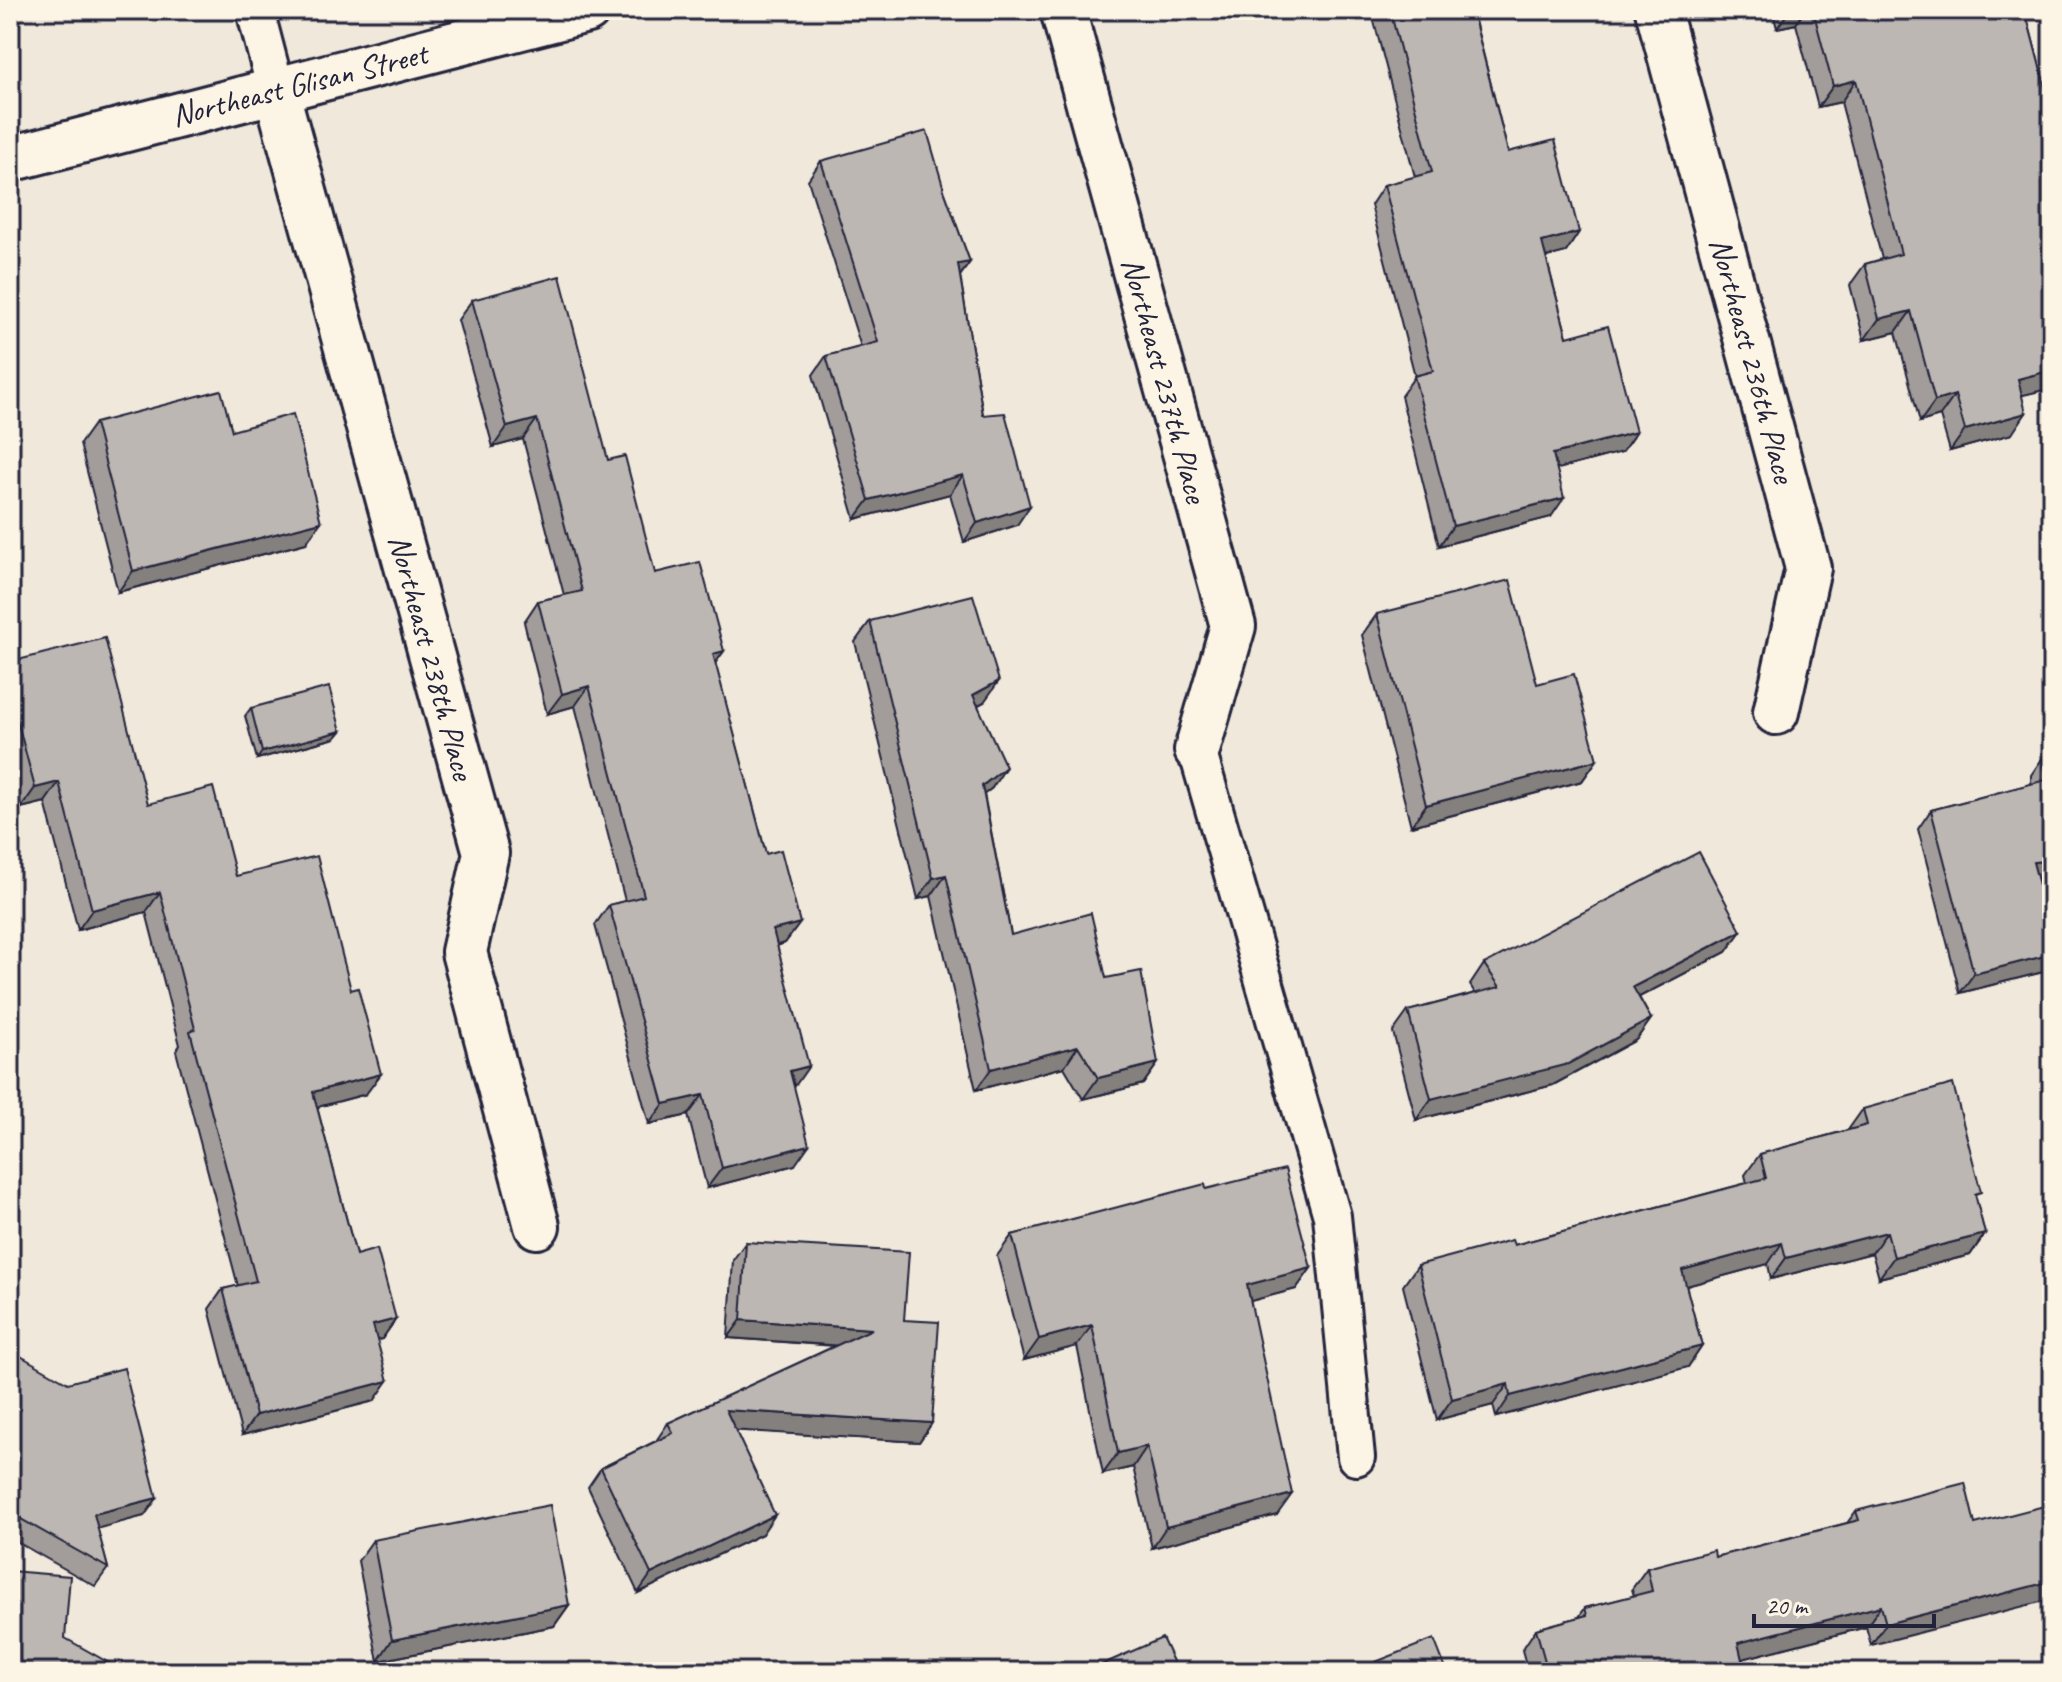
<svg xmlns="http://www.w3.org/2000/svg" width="2062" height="1682" viewBox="0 0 2062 1682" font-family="Caveat,sans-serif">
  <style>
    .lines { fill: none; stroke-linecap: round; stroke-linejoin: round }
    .lane-casing { stroke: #22223b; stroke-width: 42 }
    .street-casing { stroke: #22223b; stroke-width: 50 }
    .secondary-casing { stroke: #22223b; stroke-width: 50 }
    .lane { stroke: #fcf5e5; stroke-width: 36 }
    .street { stroke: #fcf5e5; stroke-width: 44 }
    .secondary { stroke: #fcf5e5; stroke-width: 44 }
    .wall { fill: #a29d9a; stroke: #22223b; stroke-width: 2 }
    .shaded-wall { fill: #84807d; stroke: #22223b; stroke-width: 2 }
    .building { fill: #bcb7b3; stroke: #22223b; stroke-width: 2 }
    .labels { text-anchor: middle; stroke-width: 6; stroke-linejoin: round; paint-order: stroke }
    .street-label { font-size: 32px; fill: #22223b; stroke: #fcf5e5 }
  </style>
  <rect width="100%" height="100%" fill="#efe8db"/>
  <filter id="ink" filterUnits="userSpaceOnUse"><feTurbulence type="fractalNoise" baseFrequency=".0125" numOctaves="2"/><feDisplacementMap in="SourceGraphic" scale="16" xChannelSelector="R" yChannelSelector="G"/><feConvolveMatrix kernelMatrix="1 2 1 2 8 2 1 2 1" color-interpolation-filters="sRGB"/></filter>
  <g filter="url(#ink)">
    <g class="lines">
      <g class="lane-casing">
        <g id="lane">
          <path d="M255 10 276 90"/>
          <path d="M1197 750 1332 1216 1356 1457"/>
        </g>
      </g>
      <g class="street-casing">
        <g id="street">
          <path d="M1063 10 1233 626 1197 750"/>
          <path d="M1658 10 1808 568 1776 712"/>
          <path d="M276 90 486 853 464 952 537 1226"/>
        </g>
      </g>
      <g class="secondary-casing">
        <path id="secondary" d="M10 159 587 10"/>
      </g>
      <use href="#lane" class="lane"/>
      <use href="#street" class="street"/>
      <use href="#secondary" class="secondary"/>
    </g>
    <g class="wall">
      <path d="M1371 10H1489L1487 14 1474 17 1508 152 1579 232 1566 252 1546 257 1567 337 1636 432 1622 452 1557 469 1551 517 1439 546 1401 396 1415 376 1371 205 1384 185 1415 177Z"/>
      <path d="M1772 10H2025L2052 113V388L2022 395 2012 434 1950 451 1940 416 1920 422 1896 332 1864 340 1850 285 1865 264 1882 259 1841 102 1818 107 1796 24 1777 28Z"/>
      <path d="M821 161 945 193 970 262 960 276 983 415 1017 525 964 542 950 494 855 519 813 375 826 356 861 347 808 180Z"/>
      <path d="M472 300 608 460 655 573 724 651 715 663 766 854 800 923 785 943 777 946 794 1086 795 1165 707 1188 688 1115 649 1124 595 925 609 905 625 901 575 706 547 714 524 622 538 601 564 595 523 439 493 447 458 320Z"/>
      <path d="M95 423 232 431 306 543 118 592 80 444Z"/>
      <path d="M1377 614 1537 684 1597 760 1582 781 1411 826 1362 635Z"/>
      <path d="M870 621 984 702 978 705 992 788 984 794 1011 935 1106 978 1158 1063 1143 1084 1083 1099 1064 1067 976 1090 931 896 918 899 855 642Z"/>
      <path d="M10 662 148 804 236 876 366 1094 317 1107 356 1255 396 1319 382 1339 377 1340 374 1401 242 1435 209 1309 223 1289 238 1286 176 1051 180 1045 146 912 78 930 45 802 21 808 10 767Z"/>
      <path d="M251 708 341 731 335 738 257 759 245 716Z"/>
      <path d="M2044 756 2052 879 2038 880 2052 934V959L2043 972 1960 993 1918 829 1931 810 2031 784V775Z"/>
      <path d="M1741 931 1726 952 1639 997 1651 1019 1636 1040 1553 1085 1416 1120 1393 1032 1408 1011 1475 993 1470 985 1484 964Z"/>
      <path d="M1863 1109 1976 1200 1985 1234 1970 1255 1879 1278 1872 1253 1771 1279 1768 1264 1686 1286 1702 1346 1688 1367 1496 1417 1493 1405 1437 1420 1403 1286 1418 1265 1514 1245 1747 1183 1745 1175 1760 1154 1848 1130Z"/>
      <path d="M1206 1189 1311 1268 1296 1289 1250 1301 1277 1515 1152 1548 1133 1467 1103 1474 1077 1346 1024 1360 997 1256 1012 1235Z"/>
      <path d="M746 1242 904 1320 932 1423 919 1442 736 1430 762 1534 638 1593 588 1487 601 1468 656 1441 668 1423 835 1346 728 1338 733 1260Z"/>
      <path d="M10 1350 157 1498 144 1516 97 1528 108 1568 95 1586 10 1538Z"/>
      <path d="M1856 1511 1975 1524 1871 1645 1866 1627 1742 1659V1672H1528L1522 1650 1536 1629 1579 1617 1585 1608 1634 1596 1632 1589 1647 1568 1715 1557 1847 1523Z"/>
      <path d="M373 1540 569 1605 554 1626 378 1661 358 1561Z"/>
    </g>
    <g class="shaded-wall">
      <path d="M1464 10H1489L1487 14 1456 22Z"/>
      <path d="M1790 10H1805L1796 24 1777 28Z"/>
      <path d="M1856 80 1841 102 1818 107 1833 86Z"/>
      <path d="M1579 232 1566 252 1528 262 1542 242Z"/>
      <path d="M970 262 957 280 958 264Z"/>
      <path d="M1911 311 1896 332 1864 340 1879 319Z"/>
      <path d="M2052 370V388L2003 400 2018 379Z"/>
      <path d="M1955 395 1940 416 1920 422 1935 401Z"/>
      <path d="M2026 413 2012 434 1950 451 1965 430Z"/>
      <path d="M537 419 523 439 493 447 507 427Z"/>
      <path d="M1636 432 1622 452 1539 474 1553 454Z"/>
      <path d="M963 475 950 494 855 519 869 500Z"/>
      <path d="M1564 498 1551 517 1439 546 1453 526Z"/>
      <path d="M1030 506 1017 525 964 542 977 523Z"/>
      <path d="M321 522 306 543 118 592 133 571Z"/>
      <path d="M724 651 710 671 713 654Z"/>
      <path d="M999 681 984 702 958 716 973 695Z"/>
      <path d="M589 686 575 706 547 714 562 694Z"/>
      <path d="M341 731 335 738 257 759 262 752Z"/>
      <path d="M1597 760 1582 781 1411 826 1426 805Z"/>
      <path d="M1006 767 992 788 968 807 982 786Z"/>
      <path d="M59 782 45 802 21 808 35 788Z"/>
      <path d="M2052 860V879L2020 881 2033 862Z"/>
      <path d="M946 875 931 896 918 899 933 878Z"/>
      <path d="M160 892 146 912 78 930 92 910Z"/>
      <path d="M800 923 785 943 759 950 773 930Z"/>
      <path d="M1741 931 1726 952 1618 1008 1633 987Z"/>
      <path d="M2052 954V959L2043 972 1960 993 1974 974Z"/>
      <path d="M1651 1019 1636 1040 1553 1085 1416 1120 1431 1099Z"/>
      <path d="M1078 1046 1064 1067 976 1090 991 1069Z"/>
      <path d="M1158 1063 1143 1084 1083 1099 1098 1078Z"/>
      <path d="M809 1066 795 1086 790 1071Z"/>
      <path d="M381 1074 366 1094 299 1112 313 1092Z"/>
      <path d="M703 1095 688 1115 649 1124 664 1104Z"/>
      <path d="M809 1145 795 1165 707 1188 722 1168Z"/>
      <path d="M1887 1232 1872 1253 1771 1279 1786 1258Z"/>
      <path d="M1985 1234 1970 1255 1879 1278 1894 1257Z"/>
      <path d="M1782 1243 1768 1264 1668 1291 1682 1270Z"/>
      <path d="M1311 1268 1296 1289 1232 1306 1247 1285Z"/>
      <path d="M396 1319 382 1339 359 1345 373 1325Z"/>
      <path d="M741 1320 872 1329 858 1347 728 1338Z"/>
      <path d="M1092 1325 1077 1346 1024 1360 1039 1339Z"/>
      <path d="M1702 1346 1688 1367 1496 1417 1510 1396Z"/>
      <path d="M388 1381 374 1401 242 1435 256 1415Z"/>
      <path d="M1508 1384 1493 1405 1437 1420 1452 1399Z"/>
      <path d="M726 1410 932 1423 919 1442 713 1429Z"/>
      <path d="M1147 1446 1133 1467 1103 1474 1118 1453Z"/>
      <path d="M1292 1494 1277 1515 1152 1548 1166 1527Z"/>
      <path d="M157 1498 144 1516 81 1533 94 1514Z"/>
      <path d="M775 1515 762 1534 638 1593 651 1574Z"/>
      <path d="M2052 1581V1599L1871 1645 1886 1624Z"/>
      <path d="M569 1605 554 1626 378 1661 392 1640Z"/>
      <path d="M1881 1606 1866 1627 1723 1664 1738 1643Z"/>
    </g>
    <g class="building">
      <path d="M1390 10H1472L1508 152 1555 140 1579 232 1542 242 1567 337 1608 326 1636 432 1553 454 1564 498 1453 526 1414 376 1433 371 1384 185 1432 172Z"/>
      <path d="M1813 10H2025L2052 113V370L2018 379 2026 413 1965 430 1955 395 1935 401 1911 311 1879 319 1865 264 1901 254 1856 80 1833 86Z"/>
      <path d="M927 131 945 193 970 262 958 264 983 415 1005 413 1030 506 977 523 963 475 869 500 826 356 878 342 821 161Z"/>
      <path d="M560 276 608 460 625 456 655 573 700 562 724 651 713 654 766 854 781 850 800 923 773 930 809 1066 790 1071 809 1145 722 1168 703 1095 664 1104 609 905 644 896 589 686 562 694 538 601 582 591 537 419 507 427 472 300Z"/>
      <path d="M221 390 232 431 293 414 321 522 133 571 95 423Z"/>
      <path d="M1510 580 1537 684 1574 674 1597 760 1426 805 1377 614Z"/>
      <path d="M973 595 999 681 973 695 1006 767 982 786 1011 935 1091 913 1106 978 1141 971 1158 1063 1098 1078 1078 1046 991 1069 946 875 933 878 870 621Z"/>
      <path d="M105 638 148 804 213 787 236 876 317 856 351 990 358 988 381 1074 313 1092 356 1255 377 1249 396 1319 373 1325 388 1381 256 1415 223 1289 256 1281 190 1031 195 1029 160 892 92 910 59 782 35 788 10 693V662Z"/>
      <path d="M329 687 341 731 262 752 251 708Z"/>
      <path d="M2052 755V860L2033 862 2052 934V954L1974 974 1931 810 2046 780 2044 756Z"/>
      <path d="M1699 852 1741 931 1633 987 1651 1019 1568 1064 1431 1099 1408 1011 1500 987 1484 964Z"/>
      <path d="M1953 1084 1981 1192 1975 1194 1985 1234 1894 1257 1887 1232 1786 1258 1782 1243 1682 1270 1702 1346 1510 1396 1508 1384 1452 1399 1418 1265 1512 1240 1514 1245 1766 1178 1760 1154 1867 1125 1863 1109Z"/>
      <path d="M1285 1169 1311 1268 1247 1285 1292 1494 1166 1527 1147 1446 1118 1453 1092 1325 1039 1339 1012 1235 1205 1184 1206 1189Z"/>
      <path d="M746 1242 909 1252 904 1320 939 1322 932 1423 726 1410 775 1515 651 1574 601 1468 673 1433 668 1423 872 1329 741 1320Z"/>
      <path d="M10 1350 68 1383 124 1368 157 1498 94 1514 108 1568 21 1519 10 1476Z"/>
      <path d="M1965 1483 1975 1524 2052 1504V1581L1886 1624 1881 1606 1738 1643 1744 1668 1730 1672H1548L1536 1629 1587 1615 1585 1608 1652 1591 1647 1568 1714 1550 1715 1557 1859 1520 1856 1511Z"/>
      <path d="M550 1505 569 1605 392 1640 373 1540Z"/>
      <path d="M10 1571 70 1576 65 1638 125 1672H10Z"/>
      <path d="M1162 1638 1178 1672H1085Z"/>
      <path d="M1434 1639 1447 1672H1350Z"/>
    </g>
  </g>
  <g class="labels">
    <g class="street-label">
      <text transform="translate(299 84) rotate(-14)" y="11">Northeast Glisan Street</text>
      <text transform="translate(1753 360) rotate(75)" y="11">Northeast 236th Place</text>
      <text transform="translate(1165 380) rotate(75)" y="11">Northeast 237th Place</text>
      <text transform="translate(432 657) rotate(75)" y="11">Northeast 238th Place</text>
    </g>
  </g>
  <rect width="2062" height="1682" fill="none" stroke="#fcf5e5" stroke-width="40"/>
  <rect x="20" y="20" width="2022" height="1642" fill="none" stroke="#22223b" stroke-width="3" filter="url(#ink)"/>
  <path d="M1754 1614v12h180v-12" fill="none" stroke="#22223b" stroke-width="4"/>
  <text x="1766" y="1614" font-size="24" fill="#22223b" stroke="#fcf5e5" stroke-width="6" paint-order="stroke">20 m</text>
</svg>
